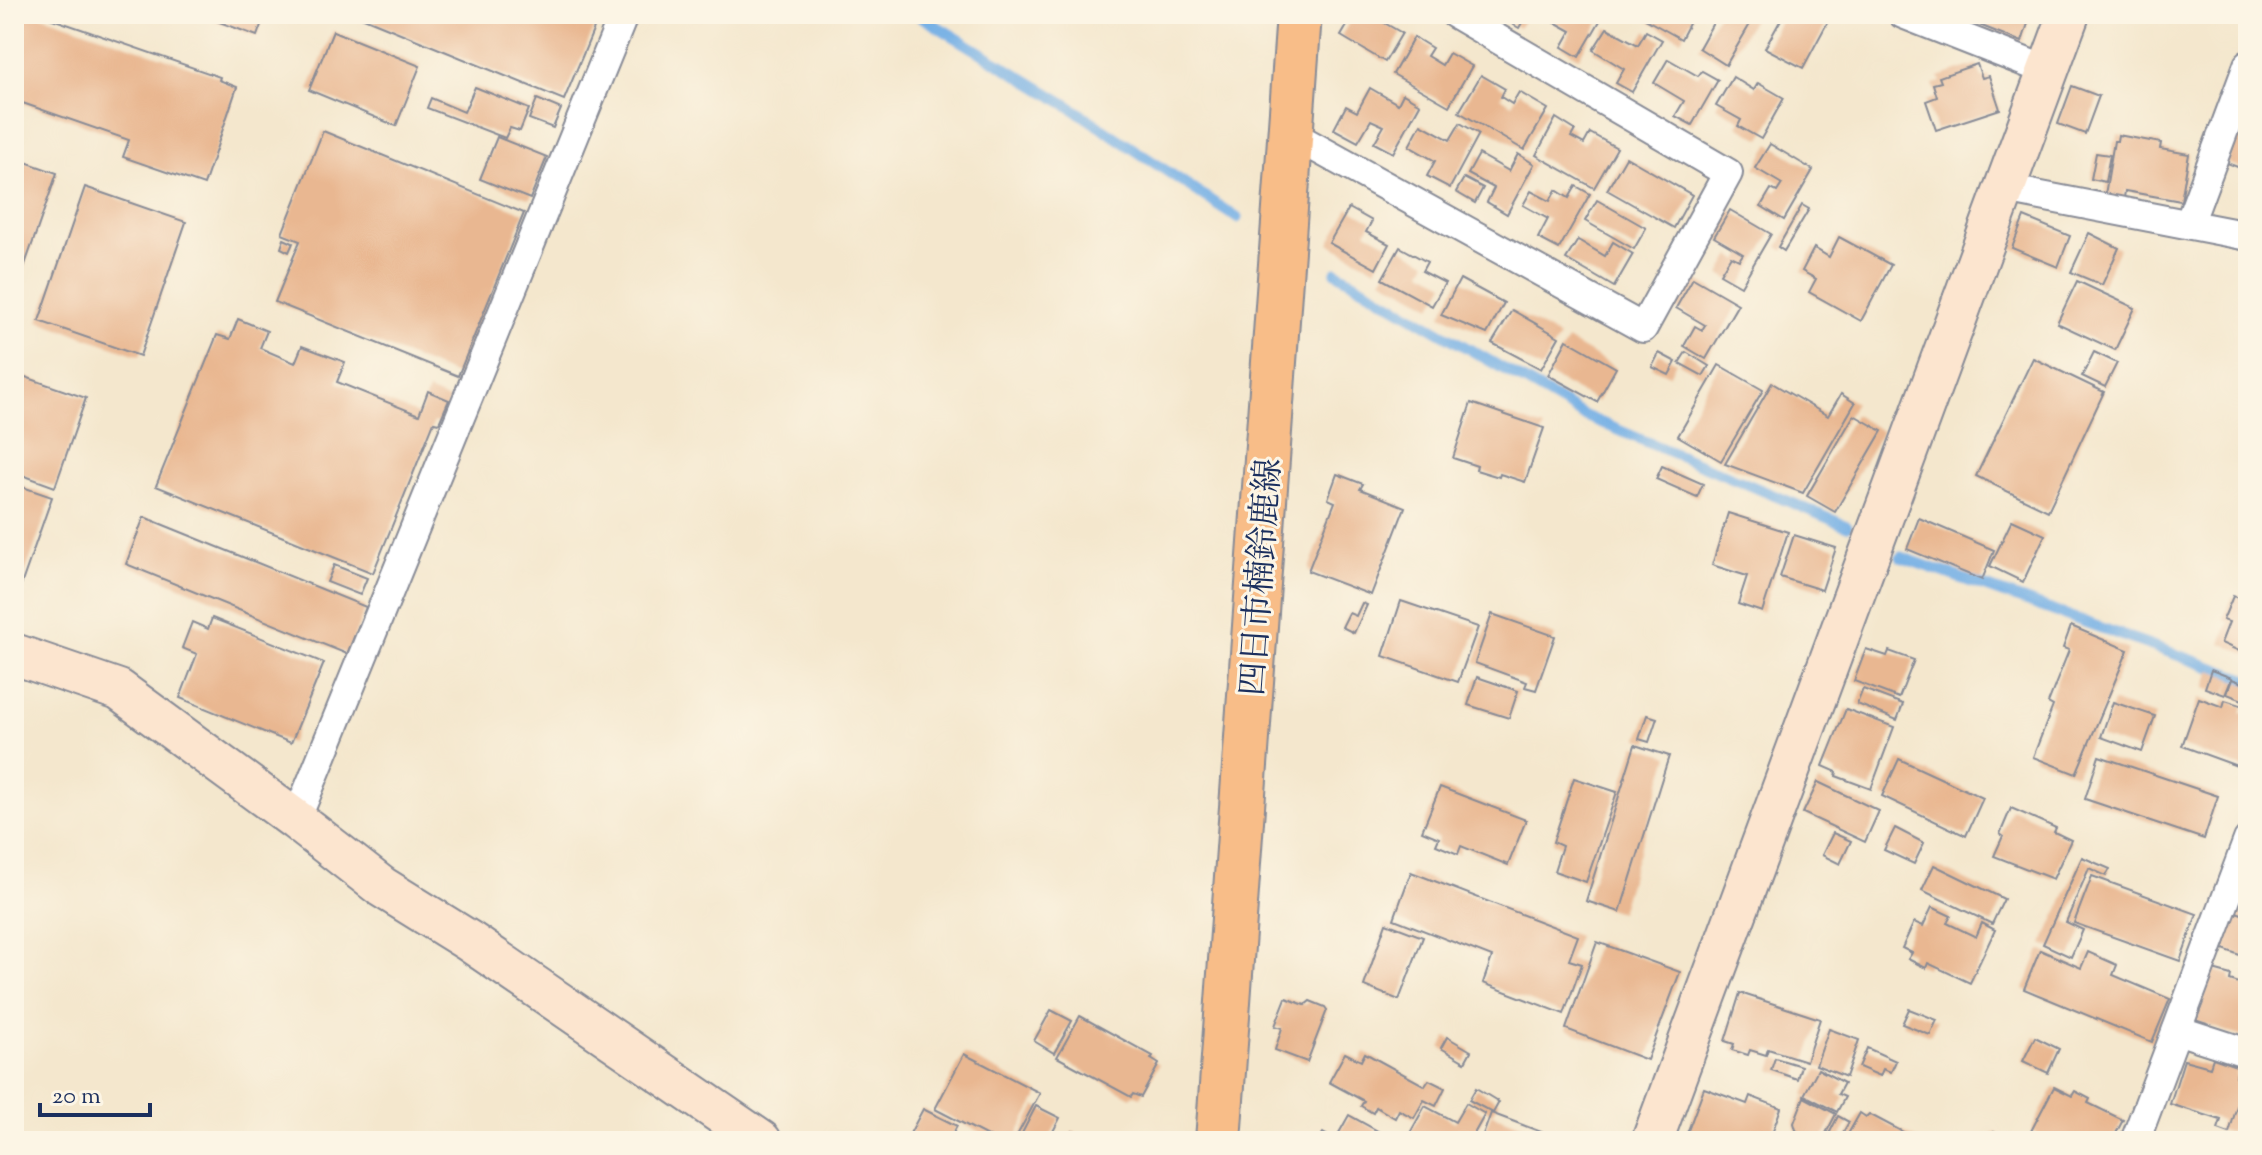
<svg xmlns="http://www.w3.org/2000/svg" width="2262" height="1155" viewBox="0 0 2262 1155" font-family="'Sorts Mill Goudy','Noto Serif JP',serif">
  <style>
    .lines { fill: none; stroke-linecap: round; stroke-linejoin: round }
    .stream { stroke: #73afe5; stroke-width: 11 }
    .building { fill: #e9b791 }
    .street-casing { stroke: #888b96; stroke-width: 32 }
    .secondary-casing { stroke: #888b96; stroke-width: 44 }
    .primary-casing { stroke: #888b96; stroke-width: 48 }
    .street { stroke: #fff; stroke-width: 28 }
    .secondary { stroke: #fce5cf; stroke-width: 40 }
    .primary { stroke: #f8bd88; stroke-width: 44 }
    .labels { text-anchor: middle; stroke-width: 6; stroke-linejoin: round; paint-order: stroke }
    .street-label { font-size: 34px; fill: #1b2f5e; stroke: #fcf5e5 }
  </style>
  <rect width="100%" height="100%" fill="#fcf5e5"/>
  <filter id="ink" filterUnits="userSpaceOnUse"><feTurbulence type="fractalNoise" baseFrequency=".0125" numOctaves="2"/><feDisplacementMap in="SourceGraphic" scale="16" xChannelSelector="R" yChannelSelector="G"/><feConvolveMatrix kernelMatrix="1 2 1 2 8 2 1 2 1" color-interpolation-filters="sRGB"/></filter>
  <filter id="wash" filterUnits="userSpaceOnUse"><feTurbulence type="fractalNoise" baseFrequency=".006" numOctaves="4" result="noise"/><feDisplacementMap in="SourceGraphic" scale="32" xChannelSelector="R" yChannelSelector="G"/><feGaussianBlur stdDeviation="1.8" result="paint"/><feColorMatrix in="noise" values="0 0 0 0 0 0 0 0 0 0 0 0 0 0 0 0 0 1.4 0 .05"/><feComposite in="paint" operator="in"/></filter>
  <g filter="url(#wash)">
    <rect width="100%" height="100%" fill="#f4e7cd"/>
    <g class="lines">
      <g class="stream">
        <path d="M917 14 1069 106 1237 218"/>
        <path d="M1336 272 1585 416 1847 526"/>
        <path d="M1901 557 2248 680"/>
      </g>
    </g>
    <g id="blocks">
      <g class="building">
        <path d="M14 14H38L220 77 219 80 237 87 204 185 123 157 129 140 14 100Z"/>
        <path d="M198 14H265L257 36Z"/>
        <path d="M354 14H600L564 100Z"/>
        <path d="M1354 14H1385L1381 21 1402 33 1385 62 1341 36Z"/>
        <path d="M1495 14H1527L1519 28Z"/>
        <path d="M1540 14H1604L1579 57 1562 47 1571 31Z"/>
        <path d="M1648 14H1694L1681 39 1645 19Z"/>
        <path d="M1718 14H1756L1726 65 1699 48Z"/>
        <path d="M1784 14H1832L1803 68 1765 48Z"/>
        <path d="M1973 14H2031L2022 42 1972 22Z"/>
        <path d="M1607 28 1638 45 1646 31 1662 40 1632 92 1616 83 1624 69 1593 50Z"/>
        <path d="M333 31 420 66 396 126 309 90Z"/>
        <path d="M1414 37 1432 48 1427 56 1442 65 1449 53 1472 66 1449 106 1393 74Z"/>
        <path d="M1668 59 1698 76 1702 71 1718 80 1692 125 1675 116 1684 101 1654 83Z"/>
        <path d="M1977 64 1982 78 1989 76 2000 109 1936 130 1926 101 1937 97 1933 84 1941 82 1939 77Z"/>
        <path d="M1481 75 1505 89 1501 97 1512 104 1519 92 1548 109 1524 150 1459 112Z"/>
        <path d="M1733 77 1754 90 1758 83 1784 98 1761 139 1738 126 1741 120 1716 106Z"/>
        <path d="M2072 86 2099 96 2085 134 2058 124Z"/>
        <path d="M475 87 529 109 520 131 510 128 505 138 427 108 431 98 464 112Z"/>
        <path d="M1370 88 1398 104 1403 94 1420 104 1393 153 1374 143 1384 126 1371 120 1358 142 1334 129 1346 106 1357 112Z"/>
        <path d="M537 99 561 109 553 128 529 119Z"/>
        <path d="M2244 115 2248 117V171L2227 163Z"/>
        <path d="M1556 118 1575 130 1571 137 1584 144 1590 133 1617 148 1594 188 1536 155Z"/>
        <path d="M1460 123 1479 134 1450 188 1427 176 1435 161 1409 146 1421 124 1450 140Z"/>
        <path d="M323 131 524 213 458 376 275 302 300 241 282 234Z"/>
        <path d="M2118 135 2161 143 2160 149 2189 154 2181 201 2125 191 2124 198 2105 195 2114 141H2117Z"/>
        <path d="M497 137 547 157 530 199 480 179Z"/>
        <path d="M1770 144 1813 170 1784 220 1761 206 1771 189 1777 192 1782 184 1755 168Z"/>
        <path d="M2096 153 2110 155 2105 182 2091 179Z"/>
        <path d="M1479 154 1509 171 1518 154 1534 164 1507 214 1487 202 1494 188 1468 174Z"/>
        <path d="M1626 157 1692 195 1674 228 1607 190Z"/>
        <path d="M14 158 57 173 14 296Z"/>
        <path d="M1464 178 1483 188 1475 203 1456 192Z"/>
        <path d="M1576 186 1590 194 1559 249 1538 238 1548 219 1523 205 1531 191 1550 201 1556 190 1569 198Z"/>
        <path d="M85 187 186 222 140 356 39 321Z"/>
        <path d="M1597 200 1646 228 1634 249 1585 221Z"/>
        <path d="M1802 205 1809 209 1784 251 1778 247Z"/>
        <path d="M1349 208 1372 221 1366 232 1389 244 1376 269 1329 243Z"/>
        <path d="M1730 210 1771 234 1741 286 1720 274 1731 256 1739 260 1743 254 1714 237Z"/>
        <path d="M2024 217 2070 236 2058 267 2012 248Z"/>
        <path d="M2089 233 2119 248 2102 285 2071 272Z"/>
        <path d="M1839 237 1891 265 1861 321 1809 292 1816 279 1802 271 1814 248 1829 257Z"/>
        <path d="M284 239 293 243 289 252 281 248Z"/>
        <path d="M1578 240 1605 256 1613 242 1633 254 1614 287 1566 259Z"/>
        <path d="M1400 247 1427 262 1422 271 1445 283 1432 306 1382 279Z"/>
        <path d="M1693 278 1738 304 1706 359 1684 346 1695 326 1702 330 1705 325 1676 308Z"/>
        <path d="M1460 279 1504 303 1487 334 1441 315Z"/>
        <path d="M2077 281 2135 308 2115 350 2057 323Z"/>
        <path d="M1512 310 1559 337 1541 369 1492 343Z"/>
        <path d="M238 319 267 331 260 348 295 363 302 346 345 362 337 382 419 415 428 391 449 400 439 423 434 422 373 573 156 486 217 335 230 339Z"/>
        <path d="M1567 340 1616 368 1597 402 1548 375Z"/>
        <path d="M1686 352 1709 366 1703 376 1679 363Z"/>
        <path d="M2094 352 2117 363 2105 387 2082 376Z"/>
        <path d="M1659 353 1676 362 1669 375 1652 367Z"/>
        <path d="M2033 358 2104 392 2048 511 1976 476Z"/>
        <path d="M1719 365 1763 390 1721 461 1678 436Z"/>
        <path d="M14 373 86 398 55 487 14 472Z"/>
        <path d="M1772 383 1828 416 1841 394 1855 403 1803 493 1725 464Z"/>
        <path d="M1471 403 1544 428 1525 482 1500 474 1499 477 1476 470 1477 466 1453 458Z"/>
        <path d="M1854 415 1882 431 1835 512 1807 496Z"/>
        <path d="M1662 466 1703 484 1697 497 1656 479Z"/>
        <path d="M1337 474 1363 484 1360 489 1405 507 1371 595 1308 571 1335 502 1328 499Z"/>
        <path d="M14 484 52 497 14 605Z"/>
        <path d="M1728 513 1788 532 1762 612 1738 604 1747 576 1712 565Z"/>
        <path d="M144 517 366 607 347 654 126 564Z"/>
        <path d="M1919 518 1994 550 1982 580 1907 549Z"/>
        <path d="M2012 520 2045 535 2023 582 1990 566Z"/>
        <path d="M1794 535 1836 548 1822 590 1780 577Z"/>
        <path d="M334 565 367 578 360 595 327 582Z"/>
        <path d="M2240 594 2248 597V655L2221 643 2229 622 2223 620 2233 596 2238 598Z"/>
        <path d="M1401 601 1478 627 1458 682 1383 656Z"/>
        <path d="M1362 603 1367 605 1354 633 1342 627 1349 613 1356 616Z"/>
        <path d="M1492 614 1555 636 1536 690 1525 687 1527 682 1475 663Z"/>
        <path d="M212 618 324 663 291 743 180 698 197 654 182 648 192 622 208 629Z"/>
        <path d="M2071 626 2128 650 2076 774 2033 757 2053 706 2048 703 2069 650 2063 648Z"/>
        <path d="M1866 649 1887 656 1889 651 1914 660 1899 698 1854 681Z"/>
        <path d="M2211 670 2232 678 2225 695 2205 688Z"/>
        <path d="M1477 677 1518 691 1509 718 1468 705Z"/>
        <path d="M2232 679 2248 685V702L2227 694Z"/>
        <path d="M1863 689 1903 704 1897 720 1857 704Z"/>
        <path d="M2199 698 2223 707 2225 700 2244 706 2241 713 2248 715V770L2182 746Z"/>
        <path d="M2113 702 2155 716 2142 752 2101 737Z"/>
        <path d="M1846 709 1894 727 1871 789 1836 776 1837 772 1823 766Z"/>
        <path d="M1647 715 1657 718 1649 742 1639 739Z"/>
        <path d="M1635 745 1669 756 1620 912 1586 901Z"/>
        <path d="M2099 756 2218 796 2204 839 2085 799Z"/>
        <path d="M1899 759 1983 798 1966 836 1882 796Z"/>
        <path d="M1574 778 1617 792 1586 882 1554 871 1562 846 1553 842Z"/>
        <path d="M1818 782 1879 811 1865 842 1803 813Z"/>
        <path d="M1440 787 1526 820 1508 865 1461 846 1458 854 1436 845 1439 838 1422 831Z"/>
        <path d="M2011 808 2056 828 2054 832 2071 840 2053 879 1994 856 2003 836 2000 834Z"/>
        <path d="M1895 828 1924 843 1914 864 1884 850Z"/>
        <path d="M1833 833 1851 841 1840 864 1822 855Z"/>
        <path d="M2082 857 2110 869 2106 876 2089 868 2066 922 2083 930 2071 957 2043 944Z"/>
        <path d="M1934 865 2004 899 1992 924 1922 890Z"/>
        <path d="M1411 872 1578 936 1569 960 1582 964 1564 1014 1483 983 1492 957 1394 919Z"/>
        <path d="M2092 876 2197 914 2180 961 2074 923Z"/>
        <path d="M1932 907 1951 916 1947 923 1976 937 1982 923 1995 930 1970 983 1928 963 1926 968 1908 959 1912 953 1902 948 1914 922 1923 926Z"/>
        <path d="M2236 912 2248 916V958L2223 949Z"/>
        <path d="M1386 923 1423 937 1399 1000 1364 986Z"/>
        <path d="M1597 942 1680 972 1647 1060 1566 1029Z"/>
        <path d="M2040 950 2081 968 2088 952 2117 965 2113 975 2170 999 2152 1042 2024 989Z"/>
        <path d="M2213 970 2231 975 2230 980 2248 986V1039L2196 1021Z"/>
        <path d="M1740 993 1820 1019 1806 1061 1768 1049 1766 1055 1750 1050 1748 1055 1732 1050 1734 1044 1725 1041Z"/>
        <path d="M1286 998 1305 1005 1310 1001 1325 1007 1327 1010 1307 1062 1275 1050 1282 1028 1275 1026Z"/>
        <path d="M1909 1009 1937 1020 1930 1035 1902 1024Z"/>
        <path d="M1051 1010 1072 1021 1054 1053 1034 1041Z"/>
        <path d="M1080 1016 1153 1056 1151 1059 1159 1064 1141 1097 1133 1094 1131 1097 1057 1057Z"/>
        <path d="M1829 1029 1859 1040 1846 1077 1816 1065Z"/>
        <path d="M1447 1037 1471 1051 1465 1062 1441 1048Z"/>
        <path d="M2035 1037 2059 1049 2048 1073 2023 1061Z"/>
        <path d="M1867 1048 1896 1061 1891 1072 1883 1069 1880 1076 1859 1067Z"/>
        <path d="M1345 1053 1361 1061 1365 1053 1425 1086 1429 1080 1445 1088 1436 1106 1424 1100 1414 1118 1399 1110 1395 1118 1376 1107 1373 1113 1361 1106 1364 1101 1329 1082Z"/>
        <path d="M964 1054 1040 1093 1014 1141H997L935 1109Z"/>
        <path d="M1775 1058 1801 1066 1797 1079 1771 1070Z"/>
        <path d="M2213 1058 2239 1067 2236 1076 2245 1079 2229 1133 2218 1129 2221 1120 2170 1104 2184 1060 2210 1067Z"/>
        <path d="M1818 1069 1844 1083 1838 1094 1845 1097 1837 1112 1804 1095Z"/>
        <path d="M2054 1087 2072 1096 2075 1091 2090 1099 2088 1103 2123 1120 2112 1141H2051L2031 1131Z"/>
        <path d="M1476 1088 1499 1102 1493 1113 1469 1100Z"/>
        <path d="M1704 1088 1747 1104 1750 1096 1781 1108 1769 1141H1699L1686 1136Z"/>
        <path d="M1804 1097 1836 1114 1822 1141H1811L1796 1130 1794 1123Z"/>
        <path d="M1466 1103 1485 1114 1470 1141H1419L1409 1135 1425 1106 1455 1122Z"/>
        <path d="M1036 1106 1060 1118 1048 1141H1018Z"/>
        <path d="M923 1109 957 1126 949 1141H906Z"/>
        <path d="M1491 1113 1565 1141H1481Z"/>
        <path d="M1860 1113 1866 1117 1869 1114 1920 1141H1844Z"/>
        <path d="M1349 1115 1396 1141H1318L1323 1133 1335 1140Z"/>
        <path d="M1838 1116 1849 1122 1838 1141H1828L1826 1140Z"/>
        <path d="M1073 1131 1092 1141H1068Z"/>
        <path d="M1796 1131 1800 1134 1808 1141H1792Z"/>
        <path d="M1994 1132 2009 1141H1988Z"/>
      </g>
    </g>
  </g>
  <g filter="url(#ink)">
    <use href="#blocks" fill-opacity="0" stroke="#888b96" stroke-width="2"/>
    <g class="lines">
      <g class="street-casing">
        <g id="street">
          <path d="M1903 14 2048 71"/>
          <path d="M1291 134 1643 328 1728 173 1455 14"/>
          <path d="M2005 189 2248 236"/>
          <path d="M2189 224 2248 65"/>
          <path d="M296 820 624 14"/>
          <path d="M2177 1030 2248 1053"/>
          <path d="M2135 1141 2248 840"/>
        </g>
      </g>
      <g class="secondary-casing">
        <g id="secondary">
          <path d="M14 654 119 690 296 820 382 887 469 941 761 1141"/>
          <path d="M1652 1141 2069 14"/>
        </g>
      </g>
      <g class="primary-casing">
        <path id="primary" d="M1218 1141 1299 14"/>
      </g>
      <use href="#street" class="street"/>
      <use href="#secondary" class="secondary"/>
      <use href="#primary" class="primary"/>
    </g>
  </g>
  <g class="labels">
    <g class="street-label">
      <text transform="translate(1259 577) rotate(-86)" y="12">四日市楠鈴鹿線</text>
    </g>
  </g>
  <rect width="2262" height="1155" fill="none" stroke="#fcf5e5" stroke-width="48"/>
  <path d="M40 1103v12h110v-12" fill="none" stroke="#1b2f5e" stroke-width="4"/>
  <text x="52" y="1103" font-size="24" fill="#1b2f5e" stroke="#fcf5e5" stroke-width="6" paint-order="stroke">20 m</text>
</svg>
